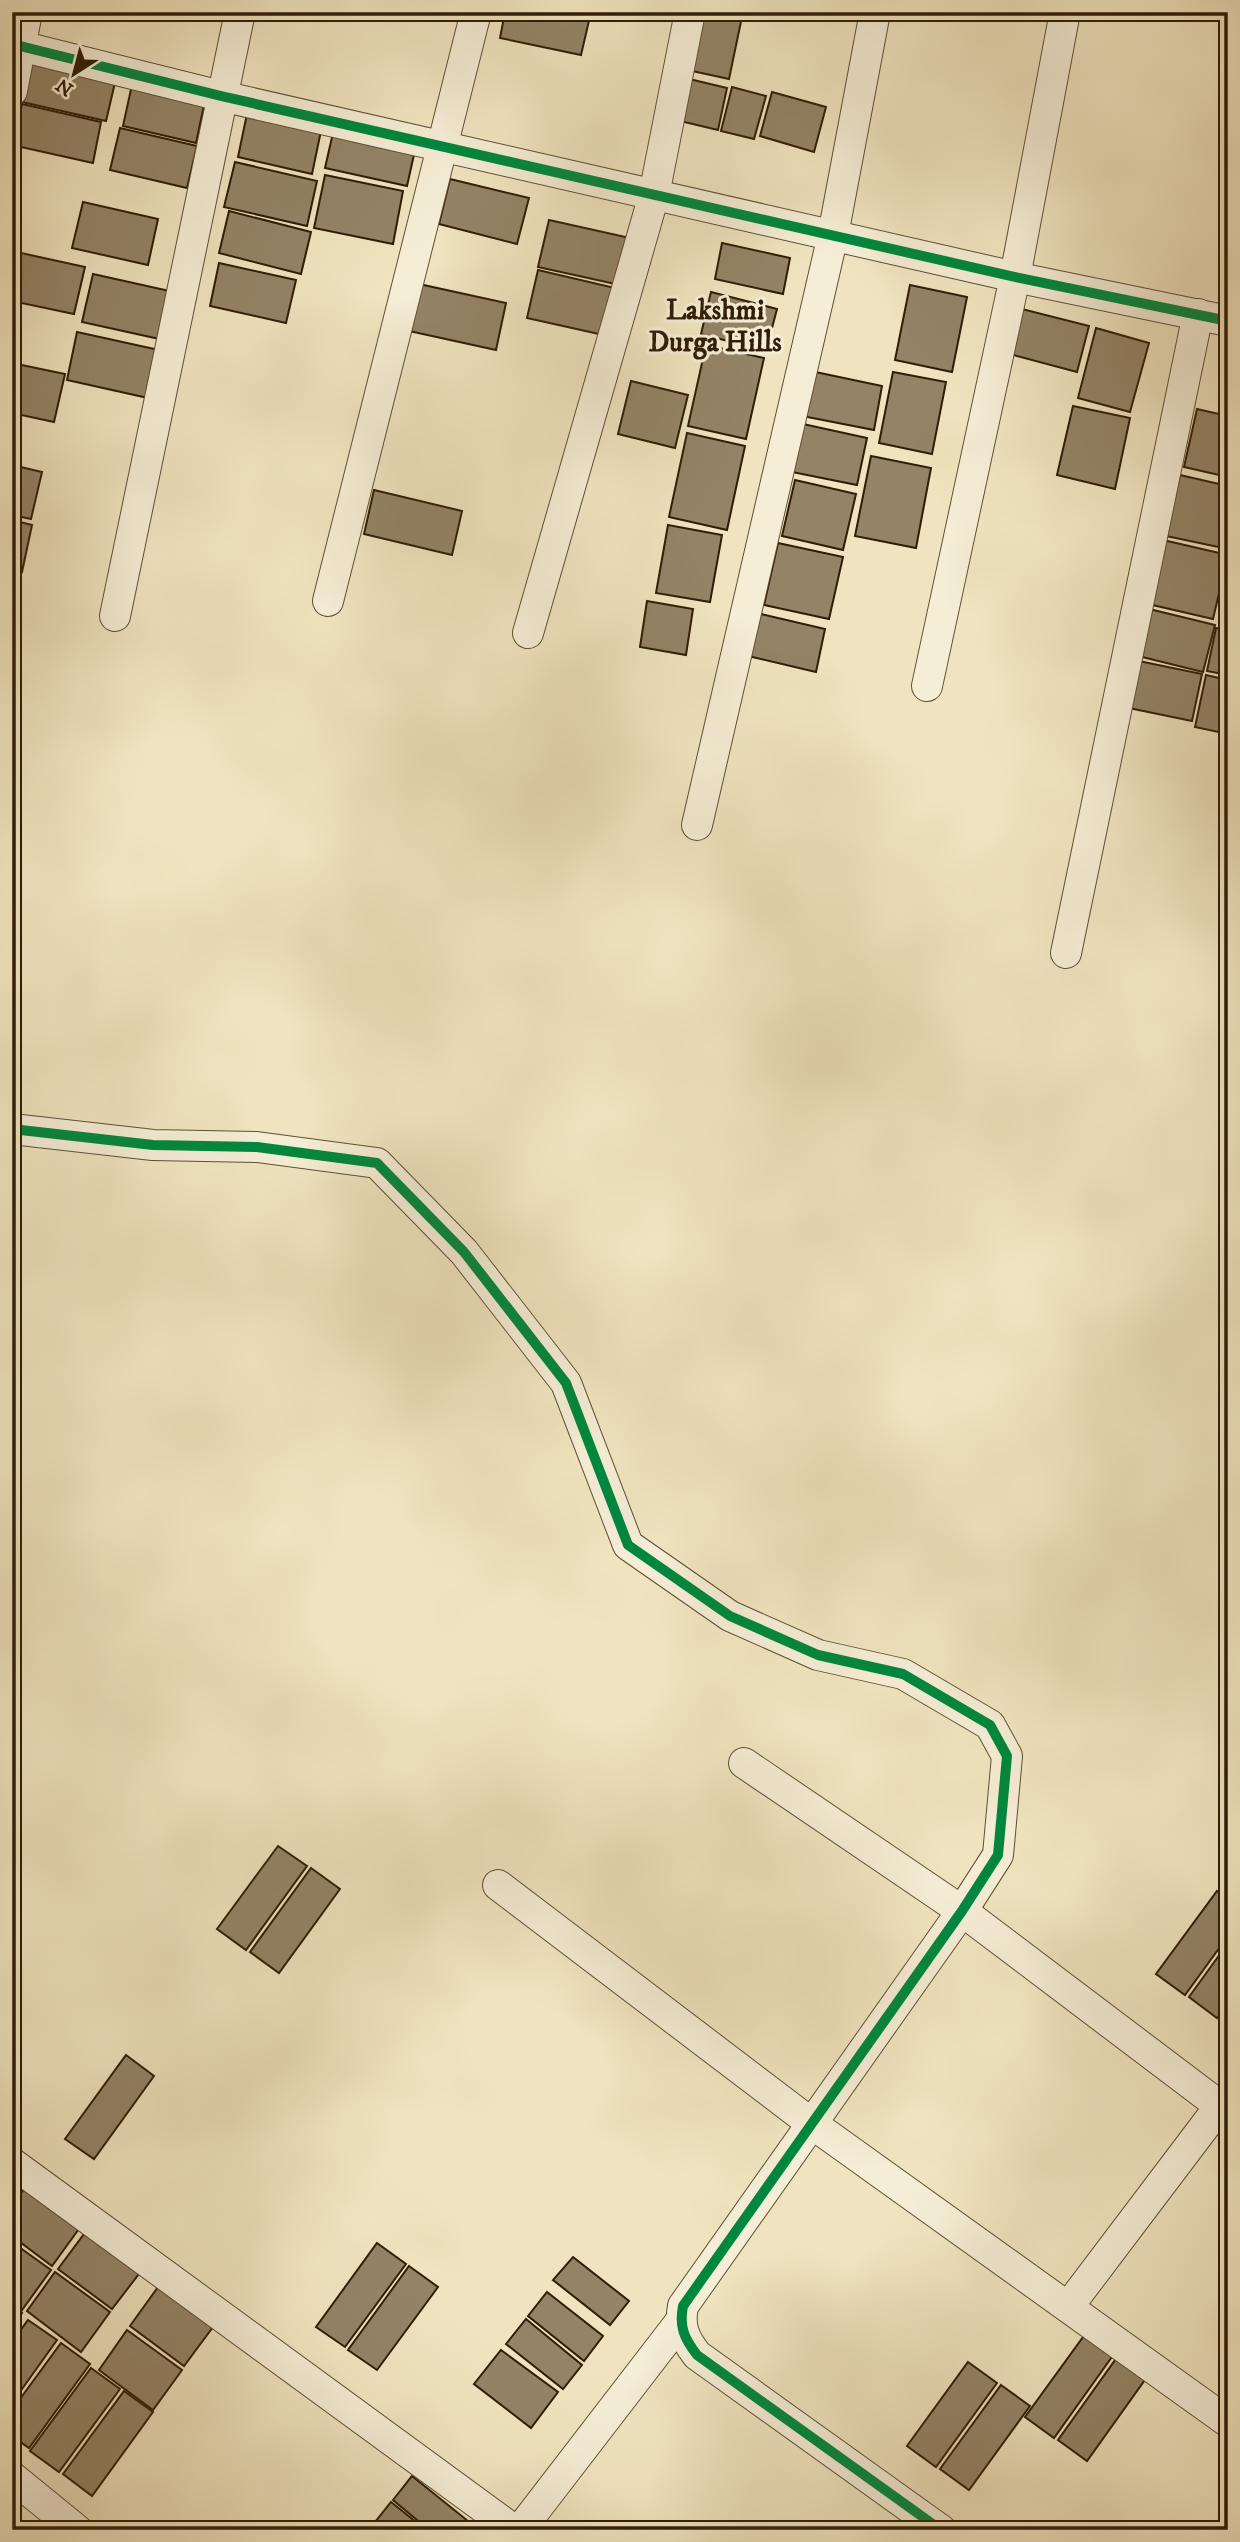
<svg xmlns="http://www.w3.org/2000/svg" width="1240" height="2542" viewBox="0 0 1240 2542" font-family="'IM FELL DW Pica',serif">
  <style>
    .building { fill: #938466; stroke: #2f1d06; stroke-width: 2 }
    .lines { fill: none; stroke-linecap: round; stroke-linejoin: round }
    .minor-casing { stroke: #5f4f34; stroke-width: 32 }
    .minor { stroke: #f5edd5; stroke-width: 30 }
    .cycleway-casing { stroke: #f5edd5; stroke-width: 15 }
    .cycleway { stroke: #00873e; stroke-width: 10 }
    .labels { text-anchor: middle; stroke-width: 6; stroke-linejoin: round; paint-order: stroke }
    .neighbourhood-label { font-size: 28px; font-weight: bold; fill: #2f1d06; stroke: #f5edd5 }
  </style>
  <rect width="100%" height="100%" fill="#efe4bf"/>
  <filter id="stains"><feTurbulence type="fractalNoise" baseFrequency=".00286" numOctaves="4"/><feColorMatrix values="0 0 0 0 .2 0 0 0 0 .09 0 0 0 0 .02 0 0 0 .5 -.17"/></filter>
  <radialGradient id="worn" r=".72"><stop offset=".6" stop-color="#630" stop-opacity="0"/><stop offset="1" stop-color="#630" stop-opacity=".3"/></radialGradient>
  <g class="building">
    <path d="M505 12H591L581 55 500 38Z"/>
    <path d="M695 12H743L729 79 683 69Z"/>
    <path d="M33 54 117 74 106 121 22 102Z"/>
    <path d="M685 78 727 88 718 130 676 120Z"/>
    <path d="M133 80 206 96 196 143 123 126Z"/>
    <path d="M732 87 766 96 754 139 721 131Z"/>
    <path d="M772 92 826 107 814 152 760 136Z"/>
    <path d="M22 104 101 122 93 163 12 145Z"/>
    <path d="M248 109 322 126 312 174 238 157Z"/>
    <path d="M335 124 417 141 407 186 325 168Z"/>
    <path d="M120 128 197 146 187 188 110 170Z"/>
    <path d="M235 162 317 181 307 226 224 207Z"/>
    <path d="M325 175 403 191 393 244 314 228Z"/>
    <path d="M450 179 529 198 517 244 439 224Z"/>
    <path d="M83 202 158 219 148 265 72 248Z"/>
    <path d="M229 211 311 232 301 274 219 253Z"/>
    <path d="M549 220 630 238 620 285 538 267Z"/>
    <path d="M722 243 790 258 783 294 715 279Z"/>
    <path d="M12 251 85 267 74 314 12 301Z"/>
    <path d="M219 263 296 280 286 323 210 306Z"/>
    <path d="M538 270 619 289 608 336 527 318Z"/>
    <path d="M93 274 174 292 164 340 82 322Z"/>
    <path d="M419 284 506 303 496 350 409 331Z"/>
    <path d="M910 285 967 297 952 372 895 360Z"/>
    <path d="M711 292 777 309 766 351 701 334Z"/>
    <path d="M1014 307 1089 326 1077 372 1002 352Z"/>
    <path d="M1096 328 1149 343 1130 412 1078 398Z"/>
    <path d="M77 332 159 350 148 398 67 380Z"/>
    <path d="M706 345 764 358 746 439 688 426Z"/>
    <path d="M12 363 65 374 54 422 12 413Z"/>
    <path d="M806 370 882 386 874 430 797 415Z"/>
    <path d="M893 372 946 382 932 454 879 443Z"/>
    <path d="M631 381 688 395 675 448 618 434Z"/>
    <path d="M1073 406 1130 418 1115 489 1057 475Z"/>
    <path d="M1197 409 1228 416V477L1184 467Z"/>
    <path d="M803 424 867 438 857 485 792 472Z"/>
    <path d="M687 433 745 446 727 530 669 517Z"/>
    <path d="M871 456 931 468 916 548 855 536Z"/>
    <path d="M12 465 42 472 31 519 12 515Z"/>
    <path d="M1180 475 1228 486V549L1166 536Z"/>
    <path d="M795 480 856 494 843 550 782 536Z"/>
    <path d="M374 490 462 511 452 555 364 534Z"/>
    <path d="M12 520 32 525 22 572 12 570Z"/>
    <path d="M668 525 722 535 710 602 656 593Z"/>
    <path d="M1163 540 1228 555 1213 619 1148 604Z"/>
    <path d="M778 543 843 557 829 619 764 605Z"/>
    <path d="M647 601 693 609 686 655 640 647Z"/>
    <path d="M1141 607 1215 625 1203 672 1130 654Z"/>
    <path d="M757 613 825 629 816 672 748 656Z"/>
    <path d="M1216 628 1228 630V675L1207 671Z"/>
    <path d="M1129 659 1202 674 1192 721 1119 706Z"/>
    <path d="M1206 675 1228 680V734L1195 727Z"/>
    <path d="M278 1846 307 1866 246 1950 217 1929Z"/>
    <path d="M311 1868 340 1889 279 1973 250 1952Z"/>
    <path d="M1217 1891 1228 1899V1936L1185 1995 1156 1974Z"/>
    <path d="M1228 1943V2004L1217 2018 1189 1997Z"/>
    <path d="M126 2055 154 2076 94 2159 65 2139Z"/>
    <path d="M26 2186 81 2226 52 2266 12 2236V2206Z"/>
    <path d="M87 2230 142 2270 112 2309 58 2269Z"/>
    <path d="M12 2242 51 2270 22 2310 12 2302Z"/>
    <path d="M377 2243 406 2264 345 2347 316 2327Z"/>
    <path d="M573 2257 629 2301 610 2325 553 2280Z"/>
    <path d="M409 2266 438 2287 377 2370 348 2350Z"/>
    <path d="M55 2272 110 2312 81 2352 27 2311Z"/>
    <path d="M158 2287 213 2327 184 2366 130 2326Z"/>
    <path d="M547 2292 603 2336 584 2361 528 2316Z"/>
    <path d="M12 2306 22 2313 12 2326Z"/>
    <path d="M526 2319 582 2365 563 2389 506 2344Z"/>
    <path d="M28 2320 57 2340 12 2403V2342Z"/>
    <path d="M127 2330 182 2370 153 2410 99 2370Z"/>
    <path d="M1086 2333 1114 2354 1054 2438 1025 2417Z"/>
    <path d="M61 2343 90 2364 29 2448 12 2436V2410Z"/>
    <path d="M501 2350 558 2392 531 2428 474 2384Z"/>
    <path d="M1118 2356 1147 2377 1087 2461 1058 2440Z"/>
    <path d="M968 2362 997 2383 936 2467 907 2446Z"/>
    <path d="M91 2368 120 2389 59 2472 30 2451Z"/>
    <path d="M1001 2385 1030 2406 969 2490 940 2469Z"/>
    <path d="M124 2391 153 2412 92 2496 63 2474Z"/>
    <path d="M412 2476 468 2521 460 2530H429L393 2500Z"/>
    <path d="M391 2502 426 2530H376L372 2526Z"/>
  </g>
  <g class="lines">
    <g class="minor-casing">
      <g id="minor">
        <path d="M12 44 221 96 1015 277 1228 321"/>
        <path d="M12 91 27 12"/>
        <path d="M328 601 476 12"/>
        <path d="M115 616 240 12"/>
        <path d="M528 633 654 195 690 12"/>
        <path d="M927 686 1015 277 1065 12"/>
        <path d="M697 825 833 235 875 12"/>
        <path d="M1066 953 1198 314"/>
        <path d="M12 1129 153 1145 257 1147 377 1163 464 1252 566 1383 628 1545 730 1616 818 1655 903 1674 990 1725 1007 1756 998 1855 962 1911 683 2306C679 2327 684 2338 697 2355L941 2530"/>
        <path d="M744 1763 962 1911 1228 2112"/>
        <path d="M498 1885 811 2123 1228 2422"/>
        <path d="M12 2163 514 2530"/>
        <path d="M1068 2307 1220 2106"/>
        <path d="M12 2477 77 2530"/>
        <path d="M520 2530 680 2322"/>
      </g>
    </g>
    <use href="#minor" class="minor"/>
    <g class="cycleway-casing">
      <g id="cycleway">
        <path d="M12 44 221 96 1015 277 1228 321"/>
        <path d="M12 1129 153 1145 257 1147 377 1163 464 1252 566 1383 628 1545 730 1616 818 1655 903 1674 990 1725 1007 1756 998 1855 962 1911 683 2306C679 2327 684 2338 697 2355L941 2530"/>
      </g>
    </g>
    <use href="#cycleway" class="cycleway"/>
  </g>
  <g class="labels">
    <g class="neighbourhood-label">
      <text x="715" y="319">Lakshmi<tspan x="715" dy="32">Durga Hills</tspan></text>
    </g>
  </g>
  <rect width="1240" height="2542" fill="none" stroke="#efe4bf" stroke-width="42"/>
  <rect x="14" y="14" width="1212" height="2514" fill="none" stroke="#2f1d06" stroke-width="3.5"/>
  <rect x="21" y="21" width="1198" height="2500" fill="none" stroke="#2f1d06" stroke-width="2"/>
  <g transform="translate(74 74) rotate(216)" stroke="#f5edd5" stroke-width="5" paint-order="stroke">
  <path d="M0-5L12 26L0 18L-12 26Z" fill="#2f1d06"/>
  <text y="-10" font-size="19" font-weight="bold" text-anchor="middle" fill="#2f1d06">N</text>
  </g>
  <rect width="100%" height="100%" filter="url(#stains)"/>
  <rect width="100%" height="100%" fill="url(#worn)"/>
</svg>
